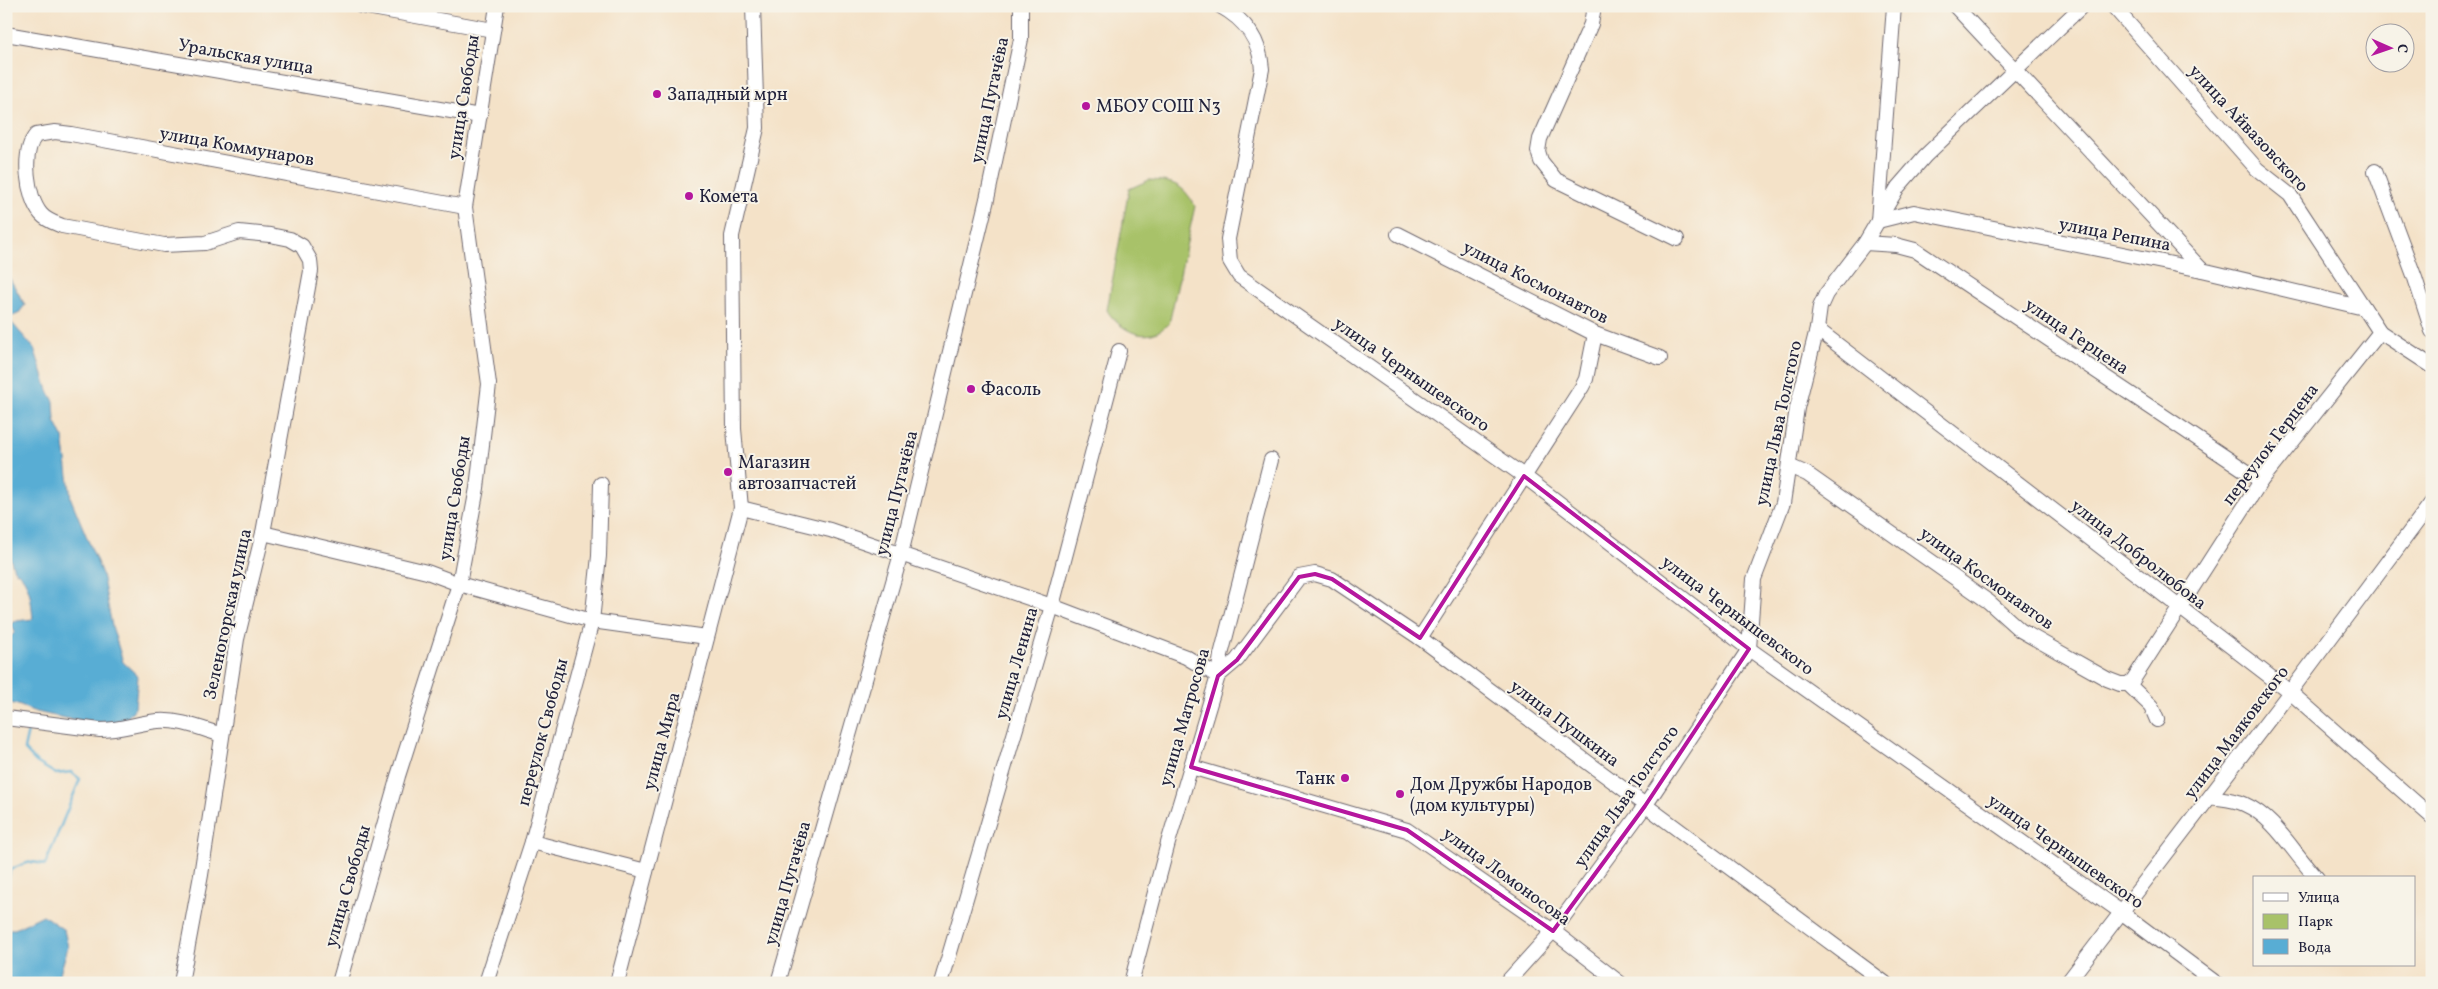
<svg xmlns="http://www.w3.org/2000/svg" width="2438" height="989" viewBox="0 0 2438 989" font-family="Vollkorn,serif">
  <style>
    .green { fill: #a8c269; stroke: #657252 }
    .water { fill: #58add4; stroke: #3d6888 }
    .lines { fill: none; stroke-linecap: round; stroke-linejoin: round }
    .stream { stroke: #58add4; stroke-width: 2.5 }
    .minor-casing { stroke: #6c656c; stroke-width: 16 }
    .minor { stroke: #fff; stroke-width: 14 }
    .marked { fill: none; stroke: #b5179e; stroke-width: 4; stroke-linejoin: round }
    .poi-dot { fill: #b5179e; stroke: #f7f3e8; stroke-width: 2 }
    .labels { text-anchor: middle; stroke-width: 4; stroke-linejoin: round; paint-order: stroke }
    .street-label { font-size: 18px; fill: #22223b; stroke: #f7f3e8 }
    .poi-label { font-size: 18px; fill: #22223b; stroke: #f7f3e8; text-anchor: start }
  </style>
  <rect width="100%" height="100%" fill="#f7f3e8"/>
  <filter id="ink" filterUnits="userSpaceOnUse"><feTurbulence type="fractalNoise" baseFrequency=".02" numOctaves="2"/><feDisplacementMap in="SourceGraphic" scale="10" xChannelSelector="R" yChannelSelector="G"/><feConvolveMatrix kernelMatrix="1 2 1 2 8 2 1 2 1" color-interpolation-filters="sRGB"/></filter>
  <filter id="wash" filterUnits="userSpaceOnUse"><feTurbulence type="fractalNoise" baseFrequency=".0096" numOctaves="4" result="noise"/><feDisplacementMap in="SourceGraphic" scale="20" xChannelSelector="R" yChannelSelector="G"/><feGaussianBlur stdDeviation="1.12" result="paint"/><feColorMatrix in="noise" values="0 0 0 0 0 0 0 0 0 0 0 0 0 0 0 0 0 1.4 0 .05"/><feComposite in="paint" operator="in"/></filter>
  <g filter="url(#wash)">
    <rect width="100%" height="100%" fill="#f4e2c8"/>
    <path class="green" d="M1149 180C1173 181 1183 184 1195 206L1169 324C1165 327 1160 331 1155 333 1137 340 1115 325 1107 310L1129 189Z"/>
    <g class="water">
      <path d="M6 272 25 305 18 314 10 317 11 322 34 348 49 393 54 401 55 421 63 437 71 499 102 574 112 626 123 662 138 676 135 708 123 723C93 723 65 719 37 712 25 709 18 703 6 703V656L9 654 6 641 15 632 11 624 16 621 33 619C31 602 31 580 14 570L6 545Z"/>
      <path d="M43 915 64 930 68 947 57 983H6V929H15Z"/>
    </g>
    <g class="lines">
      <path class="stream" d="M6 891 10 870C22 864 31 859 45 865L80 779 71 772 56 774 36 762 24 749 28 731"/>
    </g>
  </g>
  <g filter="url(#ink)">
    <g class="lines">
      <g class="minor-casing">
        <g id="minor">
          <path d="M361 6 493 30"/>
          <path d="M1220 6C1246 20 1260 40 1262 69L1228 239 1230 261 1239 276 1524 476 1749 649 2121 912 2216 983"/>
          <path d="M1594 6 1591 24 1540 139 1538 151 1541 161 1556 180 1677 239"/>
          <path d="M1894 6 1878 221 1914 212 2202 270 2364 308"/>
          <path d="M1955 6 2202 270"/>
          <path d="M2113 6 2257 169 2290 195 2380 332 2432 366"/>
          <path d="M6 34 480 116"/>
          <path d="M2375 171 2415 278 2432 331"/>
          <path d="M1398 234 1595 334 1660 358"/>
          <path d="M1865 243 1896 245 1915 250 2261 481"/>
          <path d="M1817 329 2290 692 2432 817"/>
          <path d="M1789 466 1807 474 1989 602 2020 630 2107 679 2120 684H2128L2151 706 2157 720"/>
          <path d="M741 508 830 530 1052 606 1186 657 1218 676"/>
          <path d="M263 533 427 572 459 584 592 621 707 637"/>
          <path d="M1420 638 1582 387 1586 379 1595 334"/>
          <path d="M1218 676 1237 660 1299 577 1315 574 1332 579 1420 638 1885 983"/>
          <path d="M2128 684 2133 680 2261 481 2380 332"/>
          <path d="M6 718 100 730C120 730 138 723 158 721 179 719 202 729 222 735"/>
          <path d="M1191 767 1407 830 1553 931 1620 983"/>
          <path d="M2210 797C2221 799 2233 799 2244 804 2276 818 2293 853 2317 878"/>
          <path d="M532 842 646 871"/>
          <path d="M181 983 201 875 237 639 263 533 311 271 310 260 302 246 290 239 270 235 239 232 205 243 164 245 62 226C55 223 47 221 41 214 27 198 21 152 36 135L55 132 71 134 465 207"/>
          <path d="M339 983 398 776 459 584 477 488 489 384 465 207 497 6"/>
          <path d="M486 983 532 842 592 621 599 556 601 484"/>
          <path d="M617 983 741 508 734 429 732 236 757 128 753 6"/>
          <path d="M778 983 901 554 987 199 1021 39V6"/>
          <path d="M941 983 1052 606 1119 351"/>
          <path d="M1131 983 1168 843 1218 676 1221 655 1271 460"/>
          <path d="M1506 983 1553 931 1645 806 1749 649 1754 579 1783 503 1797 408 1817 329 1820 307 1826 294 1865 243 1898 187 1925 156 2082 6"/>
          <path d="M2067 983 2290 692 2432 502"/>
        </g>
      </g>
      <use href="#minor" class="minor"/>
    </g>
  </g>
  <path class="marked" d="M1524 476 1749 649 1645 806 1553 931 1407 830 1191 767 1218 676 1237 660 1299 577 1315 574 1332 579 1420 638Z"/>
  <g class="poi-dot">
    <circle cx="657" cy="94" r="5"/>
    <circle cx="1086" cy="106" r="5"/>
    <circle cx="689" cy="196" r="5"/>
    <circle cx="971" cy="389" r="5"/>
    <circle cx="728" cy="472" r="5"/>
    <circle cx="1345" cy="778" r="5"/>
    <circle cx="1400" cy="794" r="5"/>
  </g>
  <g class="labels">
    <g class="street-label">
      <text transform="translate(246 56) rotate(10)" y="6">Уральская улица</text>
      <text transform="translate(463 97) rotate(-81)" y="6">улица Свободы</text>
      <text transform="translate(989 100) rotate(-78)" y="6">улица Пугачёва</text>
      <text transform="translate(2249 128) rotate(47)" y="6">улица Айвазовского</text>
      <text transform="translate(237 146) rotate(10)" y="6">улица Коммунаров</text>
      <text transform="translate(2115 234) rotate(11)" y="6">улица Репина</text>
      <text transform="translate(1536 282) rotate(27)" y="6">улица Космонавтов</text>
      <text transform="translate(2077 336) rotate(34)" y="6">улица Герцена</text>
      <text transform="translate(1412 374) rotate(35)" y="6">улица Чернышевского</text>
      <text transform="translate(1778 423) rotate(-78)" y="6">улица Льва Толстого</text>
      <text transform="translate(2270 444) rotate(-53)" y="6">переулок Герцена</text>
      <text transform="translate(896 493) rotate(-76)" y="6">улица Пугачёва</text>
      <text transform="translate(454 498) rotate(-81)" y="6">улица Свободы</text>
      <text transform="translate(2139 554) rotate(38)" y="6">улица Добролюбова</text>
      <text transform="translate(1987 578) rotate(36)" y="6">улица Космонавтов</text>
      <text transform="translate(227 614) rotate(-78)" y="6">Зеленогорская улица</text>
      <text transform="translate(1738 615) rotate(37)" y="6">улица Чернышевского</text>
      <text transform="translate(1016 663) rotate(-74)" y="6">улица Ленина</text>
      <text transform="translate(1184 717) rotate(-74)" y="6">улица Матросова</text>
      <text transform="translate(1565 723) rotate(37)" y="6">улица Пушкина</text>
      <text transform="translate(542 732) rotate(-75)" y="6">переулок Свободы</text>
      <text transform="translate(2236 732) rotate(-53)" y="6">улица Маяковского</text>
      <text transform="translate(661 741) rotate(-75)" y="6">улица Мира</text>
      <text transform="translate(1626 796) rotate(-55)" y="6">улица Льва Толстого</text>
      <text transform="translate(2066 851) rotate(35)" y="6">улица Чернышевского</text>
      <text transform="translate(1507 876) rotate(36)" y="6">улица Ломоносова</text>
      <text transform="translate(787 883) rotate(-74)" y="6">улица Пугачёва</text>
      <text transform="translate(347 886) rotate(-74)" y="6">улица Свободы</text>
    </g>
    <g class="poi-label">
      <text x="667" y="100">Западный мрн</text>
      <text x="1096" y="112">МБОУ СОШ N3</text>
      <text x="699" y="202">Комета</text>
      <text x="981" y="395">Фасоль</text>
      <text x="738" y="468">Магазин<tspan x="738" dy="21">автозапчастей</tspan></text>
      <text x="1335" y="784" text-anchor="end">Танк</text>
      <text x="1410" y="790">Дом Дружбы Народов<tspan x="1410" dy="21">(дом культуры)</tspan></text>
    </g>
  </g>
  <rect width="2438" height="989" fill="none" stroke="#f7f3e8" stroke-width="25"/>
  <rect x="2253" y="876" width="162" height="90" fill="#f7f3e8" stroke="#a29fa3"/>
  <rect x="2263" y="893" width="25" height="8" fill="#ffffff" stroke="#a29fa3"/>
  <text x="2298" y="902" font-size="15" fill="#22223b">Улица</text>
  <rect x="2263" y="914" width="25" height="15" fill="#a8c269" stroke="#a29fa3"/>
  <text x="2298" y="926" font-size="15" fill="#22223b">Парк</text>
  <rect x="2263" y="939" width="25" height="15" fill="#58add4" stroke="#a29fa3"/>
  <text x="2298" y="952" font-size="15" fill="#22223b">Вода</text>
  <g transform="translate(2390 48) rotate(92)"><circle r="24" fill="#f7f3e8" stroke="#a29fa3"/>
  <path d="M0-4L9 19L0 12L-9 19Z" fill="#b5179e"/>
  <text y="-8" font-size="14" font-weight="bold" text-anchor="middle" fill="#22223b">С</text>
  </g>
</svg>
